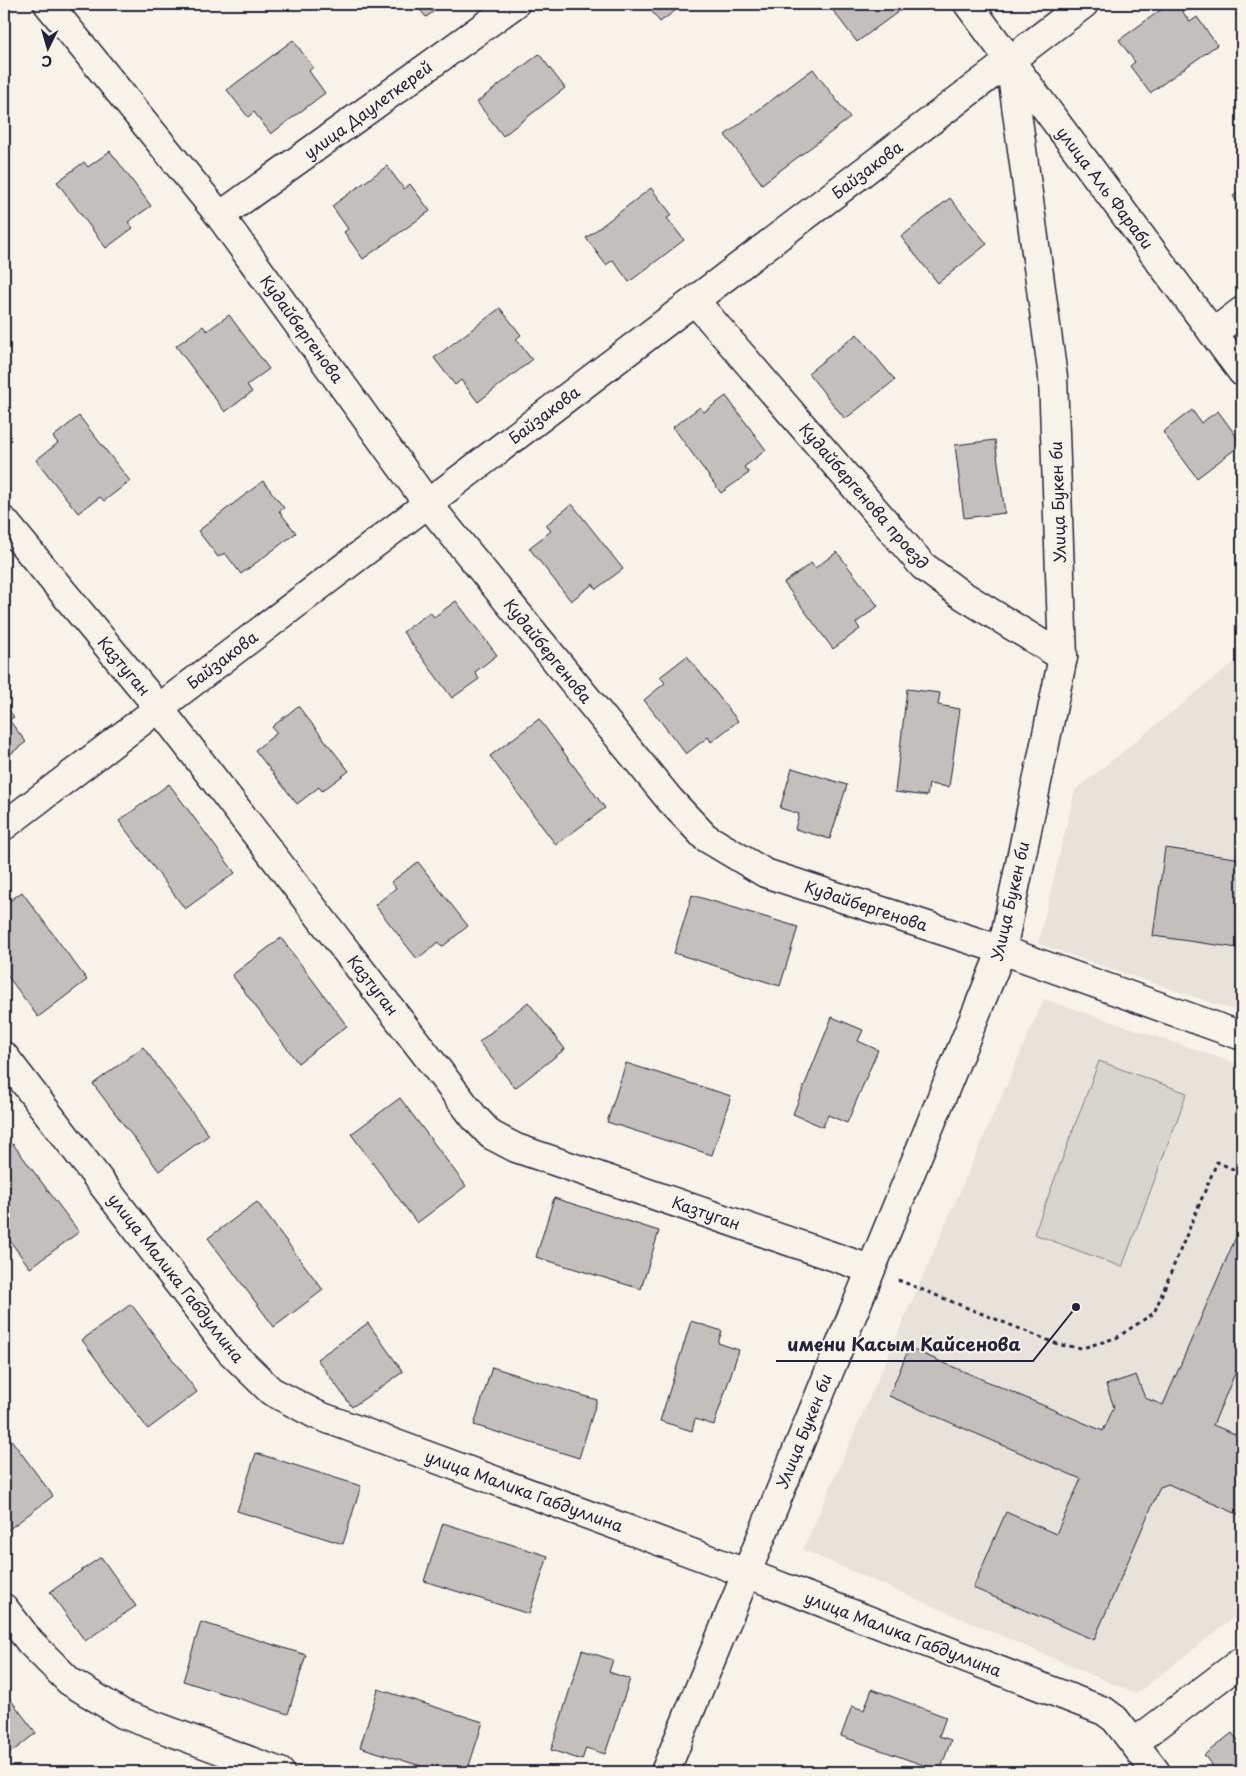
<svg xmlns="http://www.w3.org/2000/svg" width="1246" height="1776" viewBox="0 0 1246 1776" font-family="'Playpen Sans',sans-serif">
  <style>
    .built { fill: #e7e3db }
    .green { fill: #d8d5cf; stroke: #7d7c85 }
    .building { fill: #c2bfbd; stroke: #22223b }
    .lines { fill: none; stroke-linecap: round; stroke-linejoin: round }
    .street-casing { stroke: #22223b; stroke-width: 31 }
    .path { stroke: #22223b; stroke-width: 3; stroke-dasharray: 4 4; stroke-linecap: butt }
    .street { stroke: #f7f3e8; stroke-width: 28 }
    .labels { text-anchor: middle; stroke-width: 4; stroke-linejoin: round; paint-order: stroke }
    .street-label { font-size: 16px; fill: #22223b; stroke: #f7f3e8 }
    .leader { fill: none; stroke: #22223b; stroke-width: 2 }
    .callout-dot { fill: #22223b; stroke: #f7f3e8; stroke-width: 2 }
    .callout-label { font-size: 18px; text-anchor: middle; font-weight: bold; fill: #22223b; stroke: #f7f3e8; stroke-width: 4; stroke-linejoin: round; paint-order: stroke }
  </style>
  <rect width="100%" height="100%" fill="#f7f3e8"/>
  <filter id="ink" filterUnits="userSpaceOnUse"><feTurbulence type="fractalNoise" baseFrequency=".02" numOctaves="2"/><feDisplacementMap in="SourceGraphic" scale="10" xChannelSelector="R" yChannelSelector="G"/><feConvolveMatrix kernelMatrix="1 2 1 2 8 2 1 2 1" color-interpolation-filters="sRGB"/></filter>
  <g filter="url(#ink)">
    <g class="built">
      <path d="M1242 656V1013L1038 944 1075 790Z"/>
      <path d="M1044 999 1242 1065V1611L1136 1694 803 1550Z"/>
    </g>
    <path class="green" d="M1099 1061 1187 1093 1122 1267 1034 1234Z"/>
    <g class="building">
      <path d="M415 4H444L426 17Z"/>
      <path d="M646 4H684L660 22Z"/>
      <path d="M828 4H899L902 9 857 42Z"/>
      <path d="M1169 4H1177L1190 22 1197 17 1217 45 1150 93 1130 66 1135 62 1119 40Z"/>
      <path d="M293 40 313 67 309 71 325 93 271 134 254 112 248 117 227 90Z"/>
      <path d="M539 54 565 88 503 136 477 102Z"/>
      <path d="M813 69 850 118 762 184 725 135Z"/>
      <path d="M110 151 151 206 128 222 133 228 106 248 57 182 84 162 88 167Z"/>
      <path d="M387 166 404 189 410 184 430 211 363 259 344 232 348 229 332 206Z"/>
      <path d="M651 188 672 215 667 218 684 240 629 282 613 260 606 265 586 238Z"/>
      <path d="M1242 189V209L1233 196Z"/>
      <path d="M950 198 987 244 938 283 901 237Z"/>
      <path d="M500 308 521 335 516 339 532 360 478 402 461 380 455 385 434 358Z"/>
      <path d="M4 309 9 316 4 320Z"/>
      <path d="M229 315 269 369 247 385 252 392 225 412 176 346 203 326 207 331Z"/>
      <path d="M857 334 895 380 845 419 808 373Z"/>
      <path d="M726 396 766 450 744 467 749 473 721 493 673 427 700 407 704 412Z"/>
      <path d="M1192 410 1201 423 1218 411 1242 444 1197 478 1163 432Z"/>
      <path d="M79 416 130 481 104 501 100 497 78 513 36 460 58 443 53 437Z"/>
      <path d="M995 440 1005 513 964 518 955 445Z"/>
      <path d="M263 481 284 508 279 511 296 533 241 574 225 553 218 557 198 531Z"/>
      <path d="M572 504 623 569 596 589 593 584 571 601 529 548 551 531 546 525Z"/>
      <path d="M837 552 878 606 856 623 860 629 833 649 784 583 811 563 815 568Z"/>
      <path d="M456 601 497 655 475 672 479 679 452 698 403 632 430 612 434 617Z"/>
      <path d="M687 656 738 721 711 742 708 737 686 754 644 700 665 683 660 677Z"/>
      <path d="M907 689 940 693 938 705 960 709 949 787 929 784 927 796 895 792Z"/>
      <path d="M4 704 14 717 9 720 26 742 4 759Z"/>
      <path d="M298 706 349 771 322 791 319 787 297 804 255 750 277 733 272 727Z"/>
      <path d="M539 719 605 808 556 845 490 756Z"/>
      <path d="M792 768 847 785 830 839 795 829 799 814 780 808Z"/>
      <path d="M169 784 235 873 185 909 119 821Z"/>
      <path d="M1165 848 1242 859V918L1238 948 1153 936Z"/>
      <path d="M418 862 468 926 442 947 438 942 417 959 375 905 396 888 391 882Z"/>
      <path d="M22 892 87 980 38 1017 4 971V905Z"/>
      <path d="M692 895 798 927 780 986 674 953Z"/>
      <path d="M281 938 347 1026 298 1063 232 975Z"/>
      <path d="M528 1002 565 1049 515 1088 479 1042Z"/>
      <path d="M832 1017 863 1030 858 1041 878 1050 847 1123 828 1115 823 1127 793 1114Z"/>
      <path d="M143 1047 209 1135 159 1171 93 1084Z"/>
      <path d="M626 1063 731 1096 712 1155 607 1122Z"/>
      <path d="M400 1098 466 1186 417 1223 351 1134Z"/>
      <path d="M13 1144 79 1232 30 1268 4 1233V1151Z"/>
      <path d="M554 1198 659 1231 641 1289 536 1257Z"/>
      <path d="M257 1202 323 1290 274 1327 208 1238Z"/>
      <path d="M1242 1223V1357L1213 1425 1242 1437V1516L1168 1484 1160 1487 1094 1640 973 1588 1006 1512 1056 1534 1081 1479 889 1396 909 1348 1103 1431 1114 1407 1106 1385 1136 1375 1145 1398 1163 1405Z"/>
      <path d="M131 1304 197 1392 148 1429 82 1340Z"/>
      <path d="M691 1321 722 1331 718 1343 739 1350 714 1425 695 1419 692 1431 660 1421Z"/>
      <path d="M368 1323 403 1372 352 1407 317 1359Z"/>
      <path d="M492 1367 597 1400 579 1458 474 1425Z"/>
      <path d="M4 1430 53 1496 4 1533Z"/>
      <path d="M256 1453 361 1486 343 1544 237 1511Z"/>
      <path d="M443 1523 548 1556 529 1614 424 1581Z"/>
      <path d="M101 1557 136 1606 85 1641 50 1592Z"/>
      <path d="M201 1622 306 1655 288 1714 183 1681Z"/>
      <path d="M582 1650 613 1660 609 1672 630 1679 605 1754 586 1748 582 1760 551 1750Z"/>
      <path d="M378 1689 483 1722 467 1772H440L360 1747Z"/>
      <path d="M872 1689 946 1717 939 1736 951 1740 940 1771 841 1736 852 1706 864 1710Z"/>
      <path d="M4 1691 36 1733 4 1758Z"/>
      <path d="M1232 1733 1242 1745V1772H1217L1204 1755Z"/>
      <path d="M1089 1767 1093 1772H1082Z"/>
    </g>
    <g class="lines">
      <g class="street-casing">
        <g id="street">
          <path d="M48 4 220 216 428 504 670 800 705 837 765 873 1002 950 1242 1036"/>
          <path d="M968 4 1242 372"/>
          <path d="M220 216 515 4"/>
          <path d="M695 301 923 566 959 593 1063 657"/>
          <path d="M1213 333 1242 311"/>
          <path d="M4 521 159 708 474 1117 491 1135 516 1148 870 1269"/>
          <path d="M4 826 1084 4"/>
          <path d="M4 1056 231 1352 271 1391 317 1415 746 1573 1104 1711 1115 1719 1156 1772"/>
          <path d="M4 1608 30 1642 69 1681 123 1714 280 1772"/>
          <path d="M1134 1743 1242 1661"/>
          <path d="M665 1772 1002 950 1063 657 1053 377 1010 61"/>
        </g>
      </g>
      <path class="path" d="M898 1280 1060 1345 1082 1348 1116 1338 1154 1313 1217 1162 1242 1173"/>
      <use href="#street" class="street"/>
    </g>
  </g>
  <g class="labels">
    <g class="street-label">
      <text transform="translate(368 110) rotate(-36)" y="6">улица Даулеткерей</text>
      <text transform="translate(867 170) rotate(-37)" y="6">Байзакова</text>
      <text transform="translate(1105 188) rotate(53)" y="6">улица Аль Фараби</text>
      <text transform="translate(302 329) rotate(54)" y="6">Кудайбергенова</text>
      <text transform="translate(544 415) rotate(-37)" y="6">Байзакова</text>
      <text transform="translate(864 496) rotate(49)" y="6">Кудайбергенова проезд</text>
      <text transform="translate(1058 502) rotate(-92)" y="6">Улица Букен би</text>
      <text transform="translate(548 651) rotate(51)" y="6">Кудайбергенова</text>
      <text transform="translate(222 660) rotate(-37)" y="6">Байзакова</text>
      <text transform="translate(124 666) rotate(50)" y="6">Казтуган</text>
      <text transform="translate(1010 901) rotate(-77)" y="6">Улица Букен би</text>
      <text transform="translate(866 906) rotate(18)" y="6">Кудайбергенова</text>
      <text transform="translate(373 985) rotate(52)" y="6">Казтуган</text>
      <text transform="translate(706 1213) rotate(19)" y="6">Казтуган</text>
      <text transform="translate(176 1278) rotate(52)" y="6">улица Малика Габдуллина</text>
      <text transform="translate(804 1431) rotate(-68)" y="6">Улица Букен би</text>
      <text transform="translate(524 1491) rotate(20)" y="6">улица Малика Габдуллина</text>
      <text transform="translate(903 1634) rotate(21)" y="6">улица Малика Габдуллина</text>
    </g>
  </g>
  <path class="leader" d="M1076 1307L1033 1361H776"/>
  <circle class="callout-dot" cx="1076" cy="1307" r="5"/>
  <g class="callout-label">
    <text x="904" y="1351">имени Касым Кайсенова</text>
  </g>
  <rect width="1246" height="1776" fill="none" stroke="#f7f3e8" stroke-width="20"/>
  <rect x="10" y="10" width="1226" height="1756" fill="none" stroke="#22223b" stroke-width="2" filter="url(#ink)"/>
  <g transform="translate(48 48) rotate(185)" stroke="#f7f3e8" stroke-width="4" paint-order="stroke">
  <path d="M0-4L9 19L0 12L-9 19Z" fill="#22223b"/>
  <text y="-8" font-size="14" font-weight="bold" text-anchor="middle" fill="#22223b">С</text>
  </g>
</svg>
